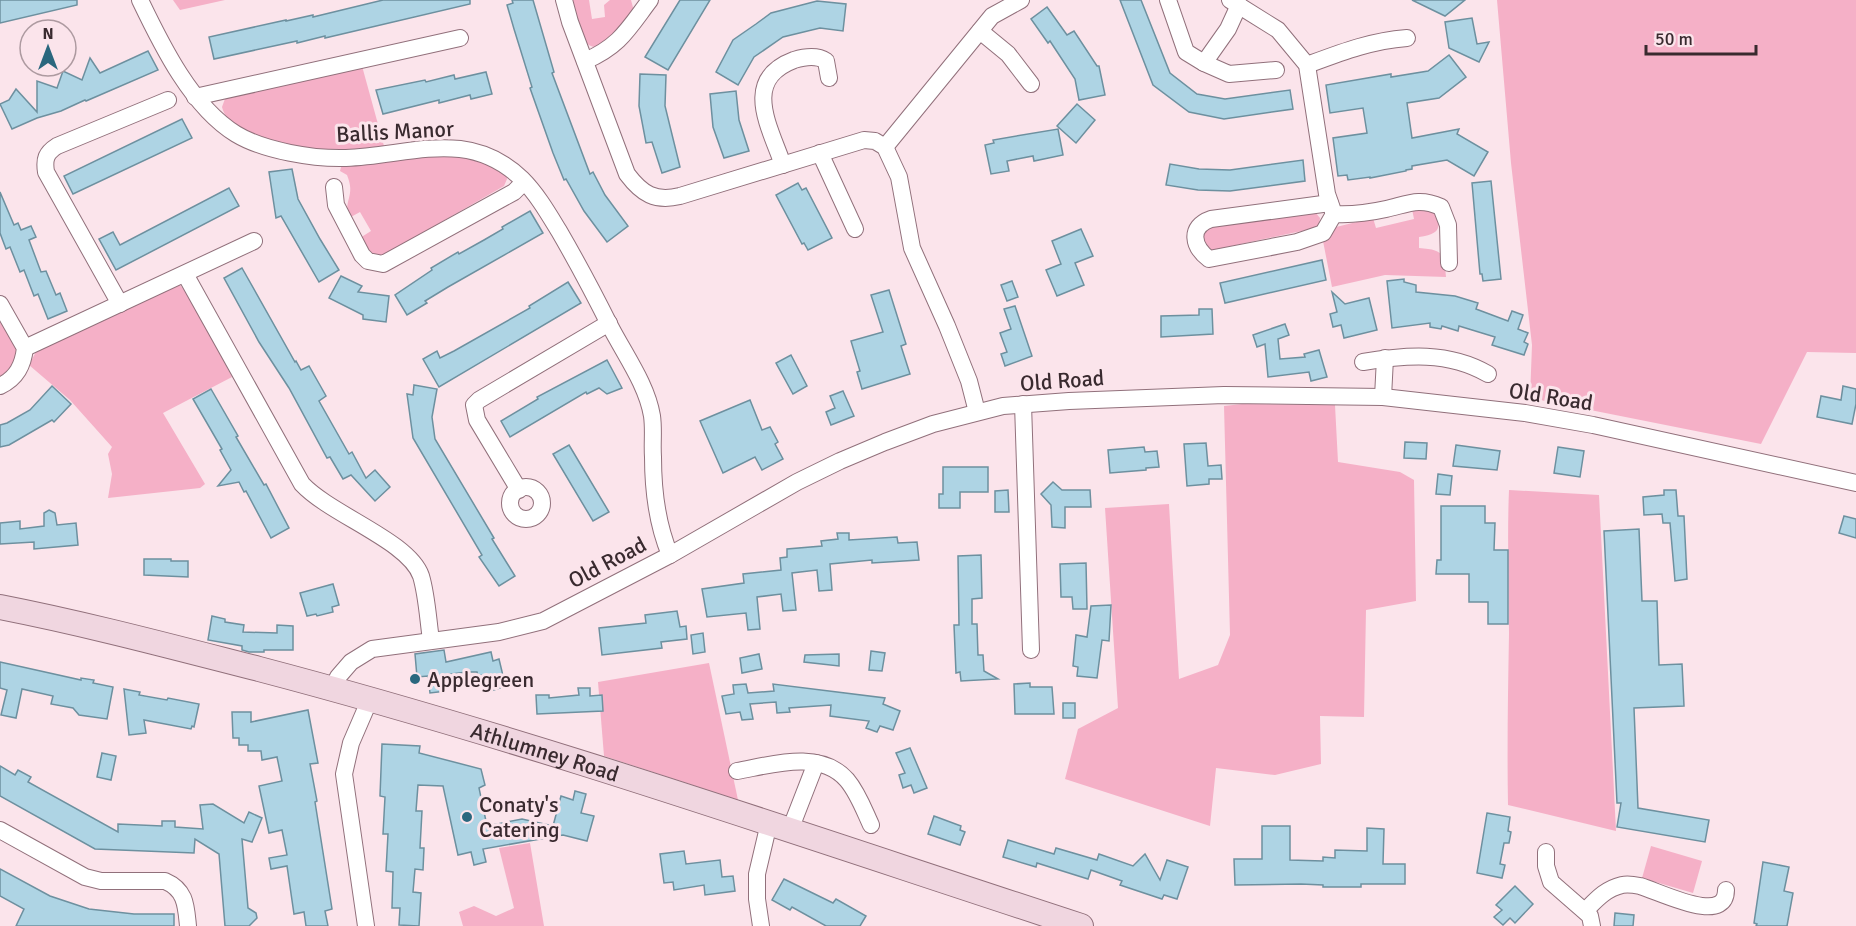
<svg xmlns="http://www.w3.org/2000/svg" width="1856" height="926" viewBox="0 0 1856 926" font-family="Signika,sans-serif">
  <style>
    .green { fill: #f5b0c7 }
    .building { fill: #aed4e4; stroke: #6d909f; stroke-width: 1.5 }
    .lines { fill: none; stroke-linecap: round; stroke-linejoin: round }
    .minor-casing { stroke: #91707b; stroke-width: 18 }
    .secondary-casing { stroke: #91707b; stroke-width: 26 }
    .minor { stroke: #fff; stroke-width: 16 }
    .secondary { stroke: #f0d6e0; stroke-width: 24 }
    .poi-dot { fill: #2a677e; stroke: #fbe4eb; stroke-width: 2 }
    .labels { text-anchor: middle; stroke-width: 6; stroke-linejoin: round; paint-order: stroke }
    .street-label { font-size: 22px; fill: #392a2f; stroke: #fbe4eb }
    .poi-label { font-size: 22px; fill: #392a2f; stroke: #fbe4eb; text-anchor: start }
  </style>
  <rect width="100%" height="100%" fill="#fbe4eb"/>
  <g class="green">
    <path d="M173 0H225L180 10Z"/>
    <path d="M572 0H589L592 19 605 17 604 5 610 0H631L634 11C624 23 598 66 582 37 577 27 575 11 572 0Z"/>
    <path d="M1497 0H1856V353L1807 352 1761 444 1530 398 1532 345 1511 163Z"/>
    <path d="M362 66 384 146C372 147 360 151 347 152 335 152 322 150 310 148 283 143 230 138 222 107L226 96Z"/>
    <path d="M435 154 472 157 506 173 507 179 504 186 384 255H372L360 238 371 231 360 212 349 218C343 199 356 197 347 175L340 171 342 164Z"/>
    <path d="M1411 204 1436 210C1442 229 1439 234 1419 237V248C1444 250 1444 253 1446 277L1385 275 1332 287 1323 241 1336 227 1373 218 1376 228 1414 219Z"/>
    <path d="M1315 212 1320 218 1319 225 1311 229 1213 250H1209L1202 241 1204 229 1211 225Z"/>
    <path d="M180 285 192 300 232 377 163 413 205 484 200 488 108 498 112 474 108 454 112 447 70 400 29 365 38 348Z"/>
    <path d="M0 315 18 346 11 371 0 378Z"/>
    <path d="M1242 404 1335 405 1338 462 1400 472 1414 480 1416 601 1366 610 1364 717 1320 716 1321 764 1275 775 1216 768 1210 826 1065 779 1078 729 1118 708 1105 508 1169 504 1179 679 1218 665 1230 635 1224 406Z"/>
    <path d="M1509 490 1599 495 1616 831 1508 805C1507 748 1508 691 1509 634 1509 586 1507 538 1509 490Z"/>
    <path d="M709 663 738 800 604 756 598 682Z"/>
    <path d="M530 843 544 926H463L459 912 474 906 496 916 514 908 499 848Z"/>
    <path d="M1651 846 1702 861 1693 893 1642 878Z"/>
  </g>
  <g class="building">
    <path d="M0 0H77V5L0 23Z"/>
    <path d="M383 0H470V4L325 38V36L297 43V41L214 59 209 37 286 20V21L313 15V17Z"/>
    <path d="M512 0H533L554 72 552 73 590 174 593 172 605 195 628 226 607 242 584 211 566 179 564 180 553 153 530 88 532 87 514 29 507 5 513 3Z"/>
    <path d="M680 0H710L668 70 645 57Z"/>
    <path d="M1120 0H1141L1170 73 1197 94 1225 99 1290 90 1293 109 1224 119 1189 112 1153 85Z"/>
    <path d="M1412 0H1465L1445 16Z"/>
    <path d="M817 1 846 4 843 31 820 28 783 37 754 57 738 85 716 72 733 40 756 24 771 13Z"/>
    <path d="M1047 7 1067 35 1074 31 1097 66H1099L1105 95 1079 100 1075 79 1050 41 1048 43 1031 19Z"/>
    <path d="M1472 18 1477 44 1489 42 1479 62 1449 48 1445 22Z"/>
    <path d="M148 51 158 70 86 101 85 100 61 111 37 118 12 129 0 104 9 100 16 89 37 112V81L57 88 63 71 82 80 90 58 100 73Z"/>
    <path d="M1449 55 1466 77 1439 98 1407 103 1412 138 1459 129 1457 134 1488 152 1474 176 1447 160 1412 166V169L1406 170V171L1370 178V177L1348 180 1347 175 1338 176 1333 138 1367 133 1363 108 1330 113 1326 85 1391 74V77L1428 71Z"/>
    <path d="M486 72 492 94 471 99 470 95 439 103V100L383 114 376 90 425 80 426 82 454 75 455 79Z"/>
    <path d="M640 74 666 75 665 106 680 167 662 173 652 142 646 143 639 106Z"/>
    <path d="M736 91 739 120 749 151 724 158 713 127 710 94Z"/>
    <path d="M1077 104 1095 120 1076 143 1057 126Z"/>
    <path d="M182 119 192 138 73 194 64 176Z"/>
    <path d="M1058 129 1063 155 1034 161 1033 156 1007 161 1009 171 991 174 985 145 994 143 993 140Z"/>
    <path d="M1303 160 1305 181 1230 191 1198 190 1166 185 1170 164 1199 169 1230 170Z"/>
    <path d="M292 169 298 199 320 239 339 270 319 282 281 216 276 218 269 172Z"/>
    <path d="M1491 181 1501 279 1483 281 1482 274H1480L1472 183Z"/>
    <path d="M798 183 802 190 806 188 832 238 808 250 804 243 802 244 776 195Z"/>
    <path d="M229 188 239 206 116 270 99 239 113 232 120 245Z"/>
    <path d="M0 192 14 225 18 223 21 230 31 226 36 237 29 240 41 272 46 271 56 295 60 293 67 311 48 319 38 294 34 296 24 270 20 272 10 247 6 249 0 233Z"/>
    <path d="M530 211 543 233 448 287 425 301 427 303 407 315 395 295 432 270 431 268 458 252 459 254 484 240 503 229 502 227Z"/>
    <path d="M1081 229 1093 256 1075 263 1084 285 1057 296 1046 270 1061 264 1052 241Z"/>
    <path d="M1322 260 1326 280 1225 303 1220 283Z"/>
    <path d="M242 268 295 362 296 361 301 370 309 366 321 387 326 396 319 401 349 454 352 452 366 478 375 470 390 487 375 501 351 475 343 479 330 457 327 458 289 388 259 342 224 278Z"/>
    <path d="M341 276 362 286 358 292 389 296 386 322 363 319V315L329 298Z"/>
    <path d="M1404 279V282L1416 285V292L1455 296 1478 303 1476 309 1508 321 1512 311 1523 315 1518 329 1528 333 1524 342 1528 344 1524 355 1492 345 1495 337 1459 326 1458 331 1442 326 1441 329 1430 327V323L1392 328 1387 281Z"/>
    <path d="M1012 281 1018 297 1007 301 1001 285Z"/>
    <path d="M568 282 581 303 439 387 423 359 437 351 440 358 454 351 530 308 529 306Z"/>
    <path d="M889 290 906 344 901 346 910 374 862 389 857 372 860 371 851 341 883 332 871 295Z"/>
    <path d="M1332 292 1345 304 1369 298 1377 330 1344 338 1341 325 1333 327 1330 314 1337 312Z"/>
    <path d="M1015 306 1032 356 1005 366 1001 354 1007 352 1000 333 1011 329 1004 309Z"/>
    <path d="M1199 309H1212L1213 334 1161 337V316L1199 315Z"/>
    <path d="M1285 324 1289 335 1278 339 1280 359 1305 357 1304 354 1319 350 1327 377 1311 381 1309 372 1268 377 1265 344 1257 347 1253 335Z"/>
    <path d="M791 355 807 386 793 394 776 363Z"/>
    <path d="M607 360 622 388 607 394 599 388 587 394 586 392 510 437 501 421 538 399 537 397Z"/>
    <path d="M414 385 437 389 432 417 435 439 494 538 492 539 515 576 499 586 479 557 482 555 413 438 407 394 413 395Z"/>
    <path d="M52 386 71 404 54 422 52 420 9 445 0 447V425L7 423 30 410Z"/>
    <path d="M1843 386 1856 389V404L1852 424 1817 417 1821 396 1841 400Z"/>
    <path d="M211 389 238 436 236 437 264 485 266 484 289 528 271 538 246 491 244 492 239 482 218 486 231 470 220 450 222 449 193 399Z"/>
    <path d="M843 391 854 416 831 425 826 412 835 408 830 396Z"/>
    <path d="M750 400 762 430 770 427 778 442 775 444 783 459 762 470 755 457 723 473 700 421Z"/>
    <path d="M1405 442 1427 443 1426 459 1404 458Z"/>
    <path d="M1206 443 1208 466 1221 465 1222 479H1209V484L1187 486 1184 444Z"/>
    <path d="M569 445 609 512 593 521 553 454Z"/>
    <path d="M1456 445 1500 451 1497 470 1453 466Z"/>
    <path d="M1144 447 1145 452 1157 451 1159 467 1146 468V470L1110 473 1108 450Z"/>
    <path d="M1558 447 1584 451 1580 477 1554 473Z"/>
    <path d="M943 467H988V492H960V508H939V494H943Z"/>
    <path d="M1438 474 1452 476 1450 495 1436 494Z"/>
    <path d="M1053 482 1062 490H1090L1091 507H1065V528L1052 527 1051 505 1041 494Z"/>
    <path d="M1008 490 1009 512H995V491Z"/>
    <path d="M1664 490H1676L1678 516H1684L1687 579 1675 581 1670 523H1663L1662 514 1644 515 1643 497 1664 495Z"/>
    <path d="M1441 506H1485V523H1495L1494 550H1508V624H1488V602H1469V574H1436L1437 560H1441Z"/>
    <path d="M49 510 55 513 57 525 76 523 78 545 34 549V542L0 544V523L20 521V529L44 526V513Z"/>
    <path d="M1844 516 1856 519V538L1839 533Z"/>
    <path d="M1639 529 1642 601H1657L1659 665 1682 664 1684 706 1634 708 1638 808 1709 820 1705 842 1617 827 1621 803H1617L1604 531Z"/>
    <path d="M837 533H849V540L897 537 898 543 917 542 919 560 872 563V560L830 564 832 590 819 591 817 570 792 573 796 610 783 611 781 594 757 597 760 629 748 630 746 613 707 617 702 589 744 583 743 574 781 570 780 558 787 557V549L822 546 821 541 838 539Z"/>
    <path d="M981 555 982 598 972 599V624H977L978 655H983L984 671 998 679 961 681 960 672 956 673 954 625H959L958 556Z"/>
    <path d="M144 559H171V561H188V577L144 575Z"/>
    <path d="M1086 563 1087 609H1073L1072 597H1061L1060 564Z"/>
    <path d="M333 584 339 605 332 607 333 612 317 616 316 614 307 616 300 593Z"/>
    <path d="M1111 605 1109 641 1102 640 1097 678 1077 676 1078 667 1073 666 1076 635 1087 637 1091 606Z"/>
    <path d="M677 611 680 627 686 626 687 639 661 642 662 648 602 655 599 628 646 623 645 615Z"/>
    <path d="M212 616 225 619V622L244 625 243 632 277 633V625L293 626V650H264V652H249L242 650V646L208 640Z"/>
    <path d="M703 633 705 652 693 654 691 635Z"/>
    <path d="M444 650 446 662 491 652 493 661 499 659 504 680 498 681 500 688 487 692 483 675 478 676 477 672H467L444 675 446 691 430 693 428 676 417 677 415 654Z"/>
    <path d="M871 651 885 653 882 671 869 670Z"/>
    <path d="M759 654 762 669 742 673 740 658Z"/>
    <path d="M839 654V666L804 662 805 655Z"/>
    <path d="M0 662 81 680V678L94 680 93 683 113 687 107 719 79 715 73 708 51 704 53 696 22 689 16 718 1 715 7 690 0 688Z"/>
    <path d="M1030 683V687H1052L1054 714H1015L1014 684Z"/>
    <path d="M746 684 748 693 774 691 773 684 885 698 883 704 900 711 893 730 880 726 877 732 866 728 869 721 830 716 831 705 789 708 790 712 777 713 776 702 750 704 753 719 742 720 740 712 726 714 722 696 734 694 733 685Z"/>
    <path d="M578 688H590V696L602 695 603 711 537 714 536 695H549V698L579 695Z"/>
    <path d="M124 689 140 692 139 695 167 700 168 698 199 704 194 727 192 726 191 729 144 720 146 733 129 735Z"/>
    <rect x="1063" y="703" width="12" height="15"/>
    <path d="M308 710 318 763 310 764 317 801 315 802 332 909 325 911 328 926H306L304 912 294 914 287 866 271 869 269 858 287 855 282 830 269 833 259 786 282 781 277 757 262 760 261 751H248V745H239V738H233L232 712H251V722Z"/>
    <path d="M382 744 420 746 419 753 481 769 485 785 479 788 487 826 522 819 553 826 561 796 573 800 575 791 586 794 581 813 594 816 587 841 563 835 483 849 486 862 474 865 471 852 458 855 443 786 418 785 416 811H422L420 848H424L423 870 415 869 413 892 421 893 419 926 399 925 400 908H392L393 872 386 871 388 834H383L385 797 380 796Z"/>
    <path d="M910 748 927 788 914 793 911 785 903 788 899 775 905 773 896 753Z"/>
    <path d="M102 753 116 756 111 780 97 777Z"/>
    <path d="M0 766 15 775 18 770 31 777 28 782 118 832V824L162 826V821H175V827L203 829 200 805 213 804 244 823 249 812 262 818 252 842 242 839 248 908 256 913 257 918 249 926H225L219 854 195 839 194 853 95 849 0 796Z"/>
    <path d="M1487 813 1510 817 1508 831 1511 832 1509 843H1504L1500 864 1505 865 1502 878 1477 873Z"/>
    <path d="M934 816 961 826 960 830 965 832 960 845 928 834Z"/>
    <path d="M1262 826H1290V860L1323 861V857L1335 858V850L1367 851V828L1384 829 1383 864H1405V884H1361V887H1323V885L1301 884 1235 885 1234 859H1262Z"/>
    <path d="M1008 840 1054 854 1056 848 1097 860 1099 854 1133 866 1145 854 1160 880 1167 860 1188 867 1177 899 1164 895 1162 899 1120 885 1122 881 1091 870 1088 879 1037 863 1036 867 1003 857Z"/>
    <path d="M684 851 686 864 720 860 722 877 733 876 735 891 705 895 704 885 674 890 673 882 664 883 660 854Z"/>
    <path d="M1763 862 1789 867 1784 891 1793 893 1787 926H1756L1757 924 1754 923Z"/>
    <path d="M0 869 50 896 89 909 134 914H174V926H16L24 909 0 896Z"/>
    <path d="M784 879 833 903 836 899 866 916 860 926H826L792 907 790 910 772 900Z"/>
    <path d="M1515 886 1533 904 1515 923 1510 918 1503 925 1494 917 1502 910 1496 905Z"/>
    <path d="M1615 913 1634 915 1633 926H1614Z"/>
  </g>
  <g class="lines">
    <g class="minor-casing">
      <g id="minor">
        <path d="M140 0C162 46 192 107 236 134 264 151 314 159 346 158 410 156 468 127 522 179 537 194 548 213 559 231 577 262 594 294 610 326 625 355 647 385 652 416 654 430 652 443 653 457 653 490 657 524 670 555"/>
        <path d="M564 0 570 22 627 174C642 194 655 202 680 196L864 140 875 141 885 147 899 177 912 248 947 326 969 381 977 412"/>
        <path d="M1168 0 1186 52 1204 63 1229 74 1276 70"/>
        <path d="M1230 0 1278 30 1307 65 1327 194 1334 214C1351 215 1368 213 1386 209 1408 204 1419 197 1441 207L1448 225 1449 263"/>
        <path d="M980 31 1008 54 1031 84"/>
        <path d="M585 61C620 46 628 29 650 0"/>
        <path d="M1204 63 1228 29 1239 5"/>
        <path d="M1307 65C1342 52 1370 41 1407 38"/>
        <path d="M195 97 460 38"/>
        <path d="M885 147 992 16 1021 0"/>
        <path d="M820 153 855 229"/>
        <path d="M783 165C770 127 741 80 794 60 804 57 817 55 826 61L829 78"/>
        <path d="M334 187 336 205 362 255 368 261 383 264 514 192 524 182"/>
        <path d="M1330 203 1211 219C1188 227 1193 247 1209 259L1297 242 1323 233 1334 214"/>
        <path d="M185 274 302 484C331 515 409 541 421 576 427 596 428 620 431 640"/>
        <path d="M0 304 25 348C23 365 17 378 0 386"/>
        <path d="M120 304 46 172C44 159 46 153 57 146L168 100"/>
        <path d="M25 348 254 241"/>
        <path d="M1363 362C1406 355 1448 351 1488 374"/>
        <path d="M1383 397 1385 358"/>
        <path d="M1023 404 1031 650"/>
        <circle cx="526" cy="503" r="16"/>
        <path d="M519 490 477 420 474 405 479 400 609 323"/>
        <path d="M332 688 338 677 351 662 372 649 499 632 543 621 670 555 797 482 840 461 885 442 933 424 1003 406 1069 401 1224 395 1383 397 1525 413 1593 425 1856 483"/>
        <path d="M737 771C771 765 820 749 847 780 858 793 864 810 871 825"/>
        <path d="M0 830 85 877 101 881H165C186 890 186 906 188 926"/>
        <path d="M790 830 816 763"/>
        <path d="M1546 852V866L1551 882 1590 916 1592 926"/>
        <path d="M1585 911C1596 900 1605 889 1622 885 1627 884 1635 885 1640 886 1661 892 1726 926 1726 890"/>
        <path d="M366 926 344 774 351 743 370 699"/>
        <path d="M761 926 757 899V874L769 823"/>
      </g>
    </g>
    <g class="secondary-casing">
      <g id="secondary">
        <path id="s1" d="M0 607C87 624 173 647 259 669 537 742 808 837 1081 926"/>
      </g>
    </g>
    <use href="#minor" class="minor"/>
    <use href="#secondary" class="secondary"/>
  </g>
  <g class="poi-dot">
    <circle cx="415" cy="679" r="6"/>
    <circle cx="467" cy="817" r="6"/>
  </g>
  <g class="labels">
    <g class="street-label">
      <text transform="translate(395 131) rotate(-3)" y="8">Ballis Manor</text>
      <text transform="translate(1062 380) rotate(-4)" y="8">Old Road</text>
      <text transform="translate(1551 396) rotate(9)" y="8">Old Road</text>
      <text transform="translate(607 562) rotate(-28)" y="8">Old Road</text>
      <text dy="8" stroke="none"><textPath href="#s1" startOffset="564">Athlumney Road</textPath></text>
    </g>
    <g class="poi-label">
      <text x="427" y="687">Applegreen</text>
      <text x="479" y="812">Conaty's<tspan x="479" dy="25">Catering</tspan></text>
    </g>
  </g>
  <g transform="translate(48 48)"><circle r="28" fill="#fbe4eb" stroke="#ad9aa0" stroke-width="1.5"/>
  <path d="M0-4.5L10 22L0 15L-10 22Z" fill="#2a677e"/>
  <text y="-9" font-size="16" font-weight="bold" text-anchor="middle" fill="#392a2f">N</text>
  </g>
  <path d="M1646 45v9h110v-9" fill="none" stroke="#392a2f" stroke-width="3"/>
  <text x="1655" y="45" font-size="18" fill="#392a2f" stroke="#fbe4eb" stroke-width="4.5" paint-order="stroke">50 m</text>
</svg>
